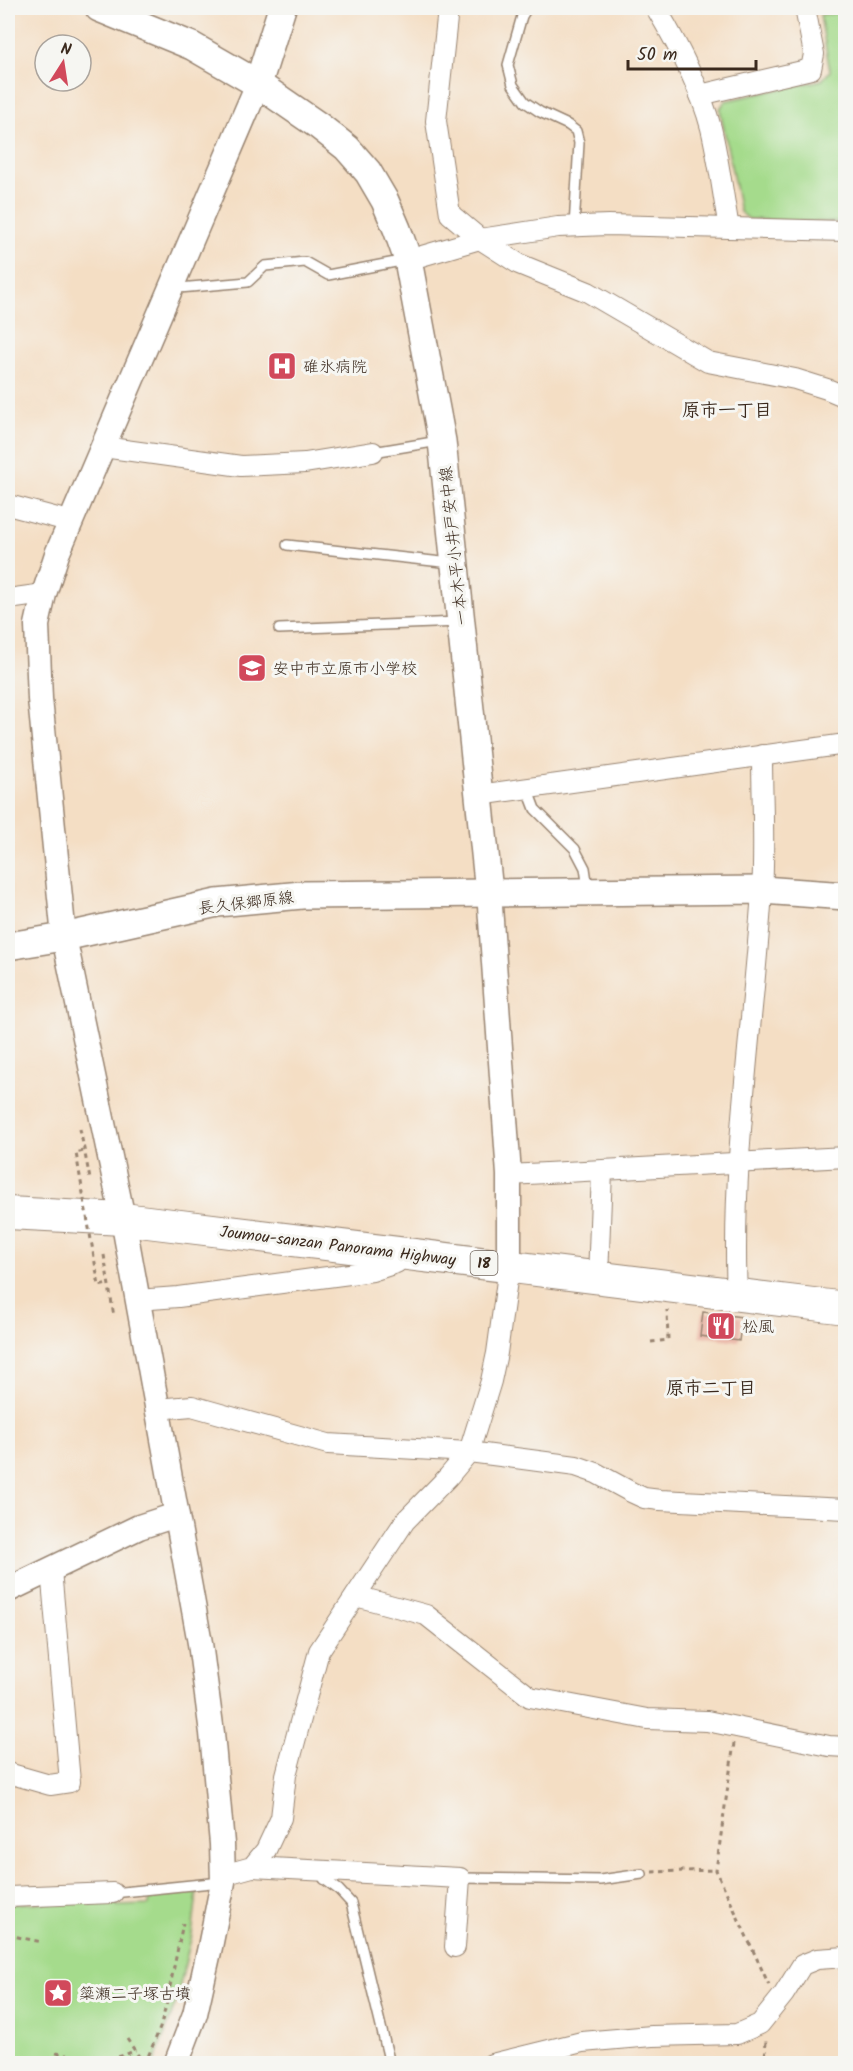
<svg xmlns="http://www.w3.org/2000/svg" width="853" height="2071" viewBox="0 0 853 2071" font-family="Kalam,'Klee One',sans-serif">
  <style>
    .green { fill: #a5db8c; stroke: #708255; stroke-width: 1.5 }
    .building { fill: #e9b0a1 }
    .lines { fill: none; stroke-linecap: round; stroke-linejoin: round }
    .service-casing { stroke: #988471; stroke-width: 12 }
    .minor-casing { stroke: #988471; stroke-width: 22 }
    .tertiary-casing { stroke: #988471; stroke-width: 27 }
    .secondary-casing { stroke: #988471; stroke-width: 30 }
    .trunk-casing { stroke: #988471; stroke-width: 34 }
    .path { stroke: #988471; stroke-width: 3; stroke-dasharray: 4.5 4.5; stroke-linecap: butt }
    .service { stroke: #fff; stroke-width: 9 }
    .minor { stroke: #fff; stroke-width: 20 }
    .tertiary { stroke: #fff; stroke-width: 24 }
    .secondary { stroke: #fff; stroke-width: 27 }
    .trunk { stroke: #fff; stroke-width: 32 }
    .path-bridge { stroke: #988471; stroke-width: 3; stroke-dasharray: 4.5 4.5; stroke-linecap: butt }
    .labels { text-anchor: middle; stroke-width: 6; stroke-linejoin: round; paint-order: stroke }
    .shield { fill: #f6f6f2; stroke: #73675e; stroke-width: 1.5 }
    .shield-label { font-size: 15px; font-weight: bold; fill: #3b2a1e }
    .poi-label { font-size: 16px; fill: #3b2a1e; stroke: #f6f6f2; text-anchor: start }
    .street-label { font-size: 16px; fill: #3b2a1e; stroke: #f6f6f2 }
    .neighbourhood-label { font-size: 18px; font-weight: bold; fill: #3b2a1e; stroke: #f6f6f2 }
  </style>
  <rect width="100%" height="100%" fill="#f6f6f2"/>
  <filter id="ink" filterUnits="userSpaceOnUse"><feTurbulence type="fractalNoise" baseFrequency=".0167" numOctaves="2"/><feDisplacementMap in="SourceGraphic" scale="12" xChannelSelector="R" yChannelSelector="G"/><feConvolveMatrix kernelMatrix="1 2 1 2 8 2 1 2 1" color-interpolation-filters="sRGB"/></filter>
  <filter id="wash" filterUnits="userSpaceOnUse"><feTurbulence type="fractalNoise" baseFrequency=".008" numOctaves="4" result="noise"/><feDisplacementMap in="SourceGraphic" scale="24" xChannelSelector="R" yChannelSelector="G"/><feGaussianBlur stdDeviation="1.35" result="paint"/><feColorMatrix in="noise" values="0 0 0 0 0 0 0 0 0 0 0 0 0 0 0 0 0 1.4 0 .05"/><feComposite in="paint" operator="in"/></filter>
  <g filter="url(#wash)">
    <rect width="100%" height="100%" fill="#f4dec4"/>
    <g class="green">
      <path d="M845 12V223L749 219 740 212 720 109 725 101 822 80 830 71 820 15Z"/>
      <path d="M198 1886 192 1934 176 2002 154 2063H8V1904L116 1899 117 1906 149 1905 150 1892Z"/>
    </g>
    <g id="blocks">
      <path class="building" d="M703 1312 742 1317 739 1341 700 1336Z"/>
    </g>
  </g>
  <g filter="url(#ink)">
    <use href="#blocks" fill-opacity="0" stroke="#988471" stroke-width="1.5"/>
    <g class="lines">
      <g class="service-casing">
        <g id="service">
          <path d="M527 8 522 16 508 65 513 85 525 102 540 112 568 125 576 131 579 143 574 227"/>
          <path d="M174 286 179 288 248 282 265 266 305 262 328 275 406 260"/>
          <path d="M373 452 439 441"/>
          <path d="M287 545 451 563"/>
          <path d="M279 629 460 622"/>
          <path d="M527 788 535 809 575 849 585 868 588 888"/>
          <path d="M322 1872 324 1879 339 1890 351 1903 390 2064"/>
          <path d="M460 1878 600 1880 642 1874"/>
          <path d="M113 1893 221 1882"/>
        </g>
      </g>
      <g class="minor-casing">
        <g id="minor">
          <path d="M446 8 448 9 436 121 450 214 480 239 519 264 588 292 708 362 795 379 827 389 846 397"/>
          <path d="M656 8C678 45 700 86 711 128 719 161 723 195 729 228"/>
          <path d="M700 95 811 69 814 54 805 8"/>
          <path d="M408 260 480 239 558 227 608 225 846 231"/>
          <path d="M103 447 241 466 305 463 373 452"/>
          <path d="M8 505 72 522"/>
          <path d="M8 599 44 594"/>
          <path d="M479 795 846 744"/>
          <path d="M509 1175 846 1157"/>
          <path d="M598 1278 602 1171"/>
          <path d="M737 1296C731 1161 753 1026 762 892 765 847 762 801 762 755"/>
          <path d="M137 1300 178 1297 372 1271 396 1263V1252"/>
          <path d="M157 1409 192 1406 328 1444 469 1452 576 1466 596 1473 631 1492 644 1498 660 1500 846 1509"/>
          <path d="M356 1596 426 1615 530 1697 647 1719 707 1721 829 1746 846 1747"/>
          <path d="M8 1773 50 1785 70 1782 51 1570"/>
          <path d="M252 1867 460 1878 455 1947"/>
          <path d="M223 1875 252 1867 266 1850 281 1818 286 1775 319 1651 405 1521 448 1477 469 1452 491 1381 497 1353 509 1266"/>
          <path d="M8 1897 113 1893"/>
          <path d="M492 2064 582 2042 652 2036 737 2034 760 2024 784 1994 802 1965 817 1959 846 1957"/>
        </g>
      </g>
      <g class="tertiary-casing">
        <g id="tertiary">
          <path d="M489 892 509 1175V1266"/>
          <path d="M8 1590 139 1527 176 1515"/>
          <path d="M176 2064 195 2014 210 1947 223 1882 222 1844 212 1733 200 1643 123 1219 64 937 40 699 37 625 44 594 57 554 258 84"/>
        </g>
      </g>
      <g class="secondary-casing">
        <g id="secondary">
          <path d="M99 8 192 46 258 84 319 126 347 148 368 172 385 201 397 229 408 260 442 441 489 892"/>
          <path d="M258 84 282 8"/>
          <path d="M8 946 64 937 217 903 302 895 762 890 846 896"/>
        </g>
      </g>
      <g class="trunk-casing">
        <path id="trunk" d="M8 1213 123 1219 846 1308"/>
      </g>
      <g class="path">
        <path d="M80 1129 90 1179"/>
        <path d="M104 1255 114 1317"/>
        <path d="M651 1342 668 1340 667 1310"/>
        <path d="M734 1743 716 1870 769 1985"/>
        <path d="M652 1872 716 1870"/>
        <path d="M8 1935 42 1942"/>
        <path d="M127 2039 144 2064"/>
        <path d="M56 2053C84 2058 108 2065 135 2050"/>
        <path d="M145 2064 160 2028 166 2006 183 1923"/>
        <path d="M765 2064 766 2039"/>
      </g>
      <use href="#service" class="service"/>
      <use href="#minor" class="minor"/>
      <use href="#tertiary" class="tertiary"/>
      <use href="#secondary" class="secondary"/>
      <use href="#trunk" class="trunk"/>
      <path class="path-bridge" d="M83 1151 76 1153 99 1286 108 1284"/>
    </g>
  </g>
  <defs>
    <g id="hospital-square" transform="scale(1.5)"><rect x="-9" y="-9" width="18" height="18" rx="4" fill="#d1495b" stroke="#f6f6f2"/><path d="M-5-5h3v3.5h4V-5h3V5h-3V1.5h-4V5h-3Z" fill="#fff"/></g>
    <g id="school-square" transform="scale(1.5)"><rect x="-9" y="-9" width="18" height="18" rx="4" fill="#d1495b" stroke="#f6f6f2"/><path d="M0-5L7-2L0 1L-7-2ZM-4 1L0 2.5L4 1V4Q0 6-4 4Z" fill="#fff"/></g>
    <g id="restaurant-square" transform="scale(1.5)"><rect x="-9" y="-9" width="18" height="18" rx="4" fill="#d1495b" stroke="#f6f6f2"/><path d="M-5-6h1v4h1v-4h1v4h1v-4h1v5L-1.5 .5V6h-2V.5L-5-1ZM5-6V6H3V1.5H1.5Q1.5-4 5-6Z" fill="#fff"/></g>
    <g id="sight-square" transform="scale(1.5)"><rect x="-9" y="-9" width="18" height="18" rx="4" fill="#d1495b" stroke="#f6f6f2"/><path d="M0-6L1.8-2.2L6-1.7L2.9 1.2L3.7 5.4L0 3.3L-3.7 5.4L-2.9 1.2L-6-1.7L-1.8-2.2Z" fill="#fff"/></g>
  </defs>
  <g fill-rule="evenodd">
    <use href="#hospital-square" x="282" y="366"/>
    <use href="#school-square" x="252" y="668"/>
    <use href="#restaurant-square" x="721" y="1326"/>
    <use href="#sight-square" x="58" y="1993"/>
  </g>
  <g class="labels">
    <rect class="shield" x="470.5" y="1251" width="27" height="24" rx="4.5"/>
    <g class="shield-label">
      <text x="484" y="1268">18</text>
    </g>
    <g class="poi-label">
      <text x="303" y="372">碓氷病院</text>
      <text x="273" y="674">安中市立原市小学校</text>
      <text x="742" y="1332">松風</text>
      <text x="79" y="1999">簗瀬二子塚古墳</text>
    </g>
    <g class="street-label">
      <text transform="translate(453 546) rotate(-96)" y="6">一本木平小井戸安中線</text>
      <text transform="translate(246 902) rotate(-7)" y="6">長久保郷原線</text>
      <text transform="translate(338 1245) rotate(7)" y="6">Joumou-sanzan Panorama Highway</text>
    </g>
    <g class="neighbourhood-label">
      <text x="727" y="416">原市一丁目</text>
      <text x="711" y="1394">原市二丁目</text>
    </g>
  </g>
  <rect width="853" height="2071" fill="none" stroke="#f6f6f2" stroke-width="30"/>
  <g transform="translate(63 63) rotate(12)"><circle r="28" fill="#f6f6f2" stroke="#aba49d" stroke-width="1.5"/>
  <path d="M0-4.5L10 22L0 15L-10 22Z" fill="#d1495b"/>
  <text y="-9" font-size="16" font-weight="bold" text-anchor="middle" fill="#3b2a1e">N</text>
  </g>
  <path d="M628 60v9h128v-9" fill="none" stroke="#3b2a1e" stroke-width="3"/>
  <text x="637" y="60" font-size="18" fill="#3b2a1e" stroke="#f6f6f2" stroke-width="4.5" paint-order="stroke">50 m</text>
</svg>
